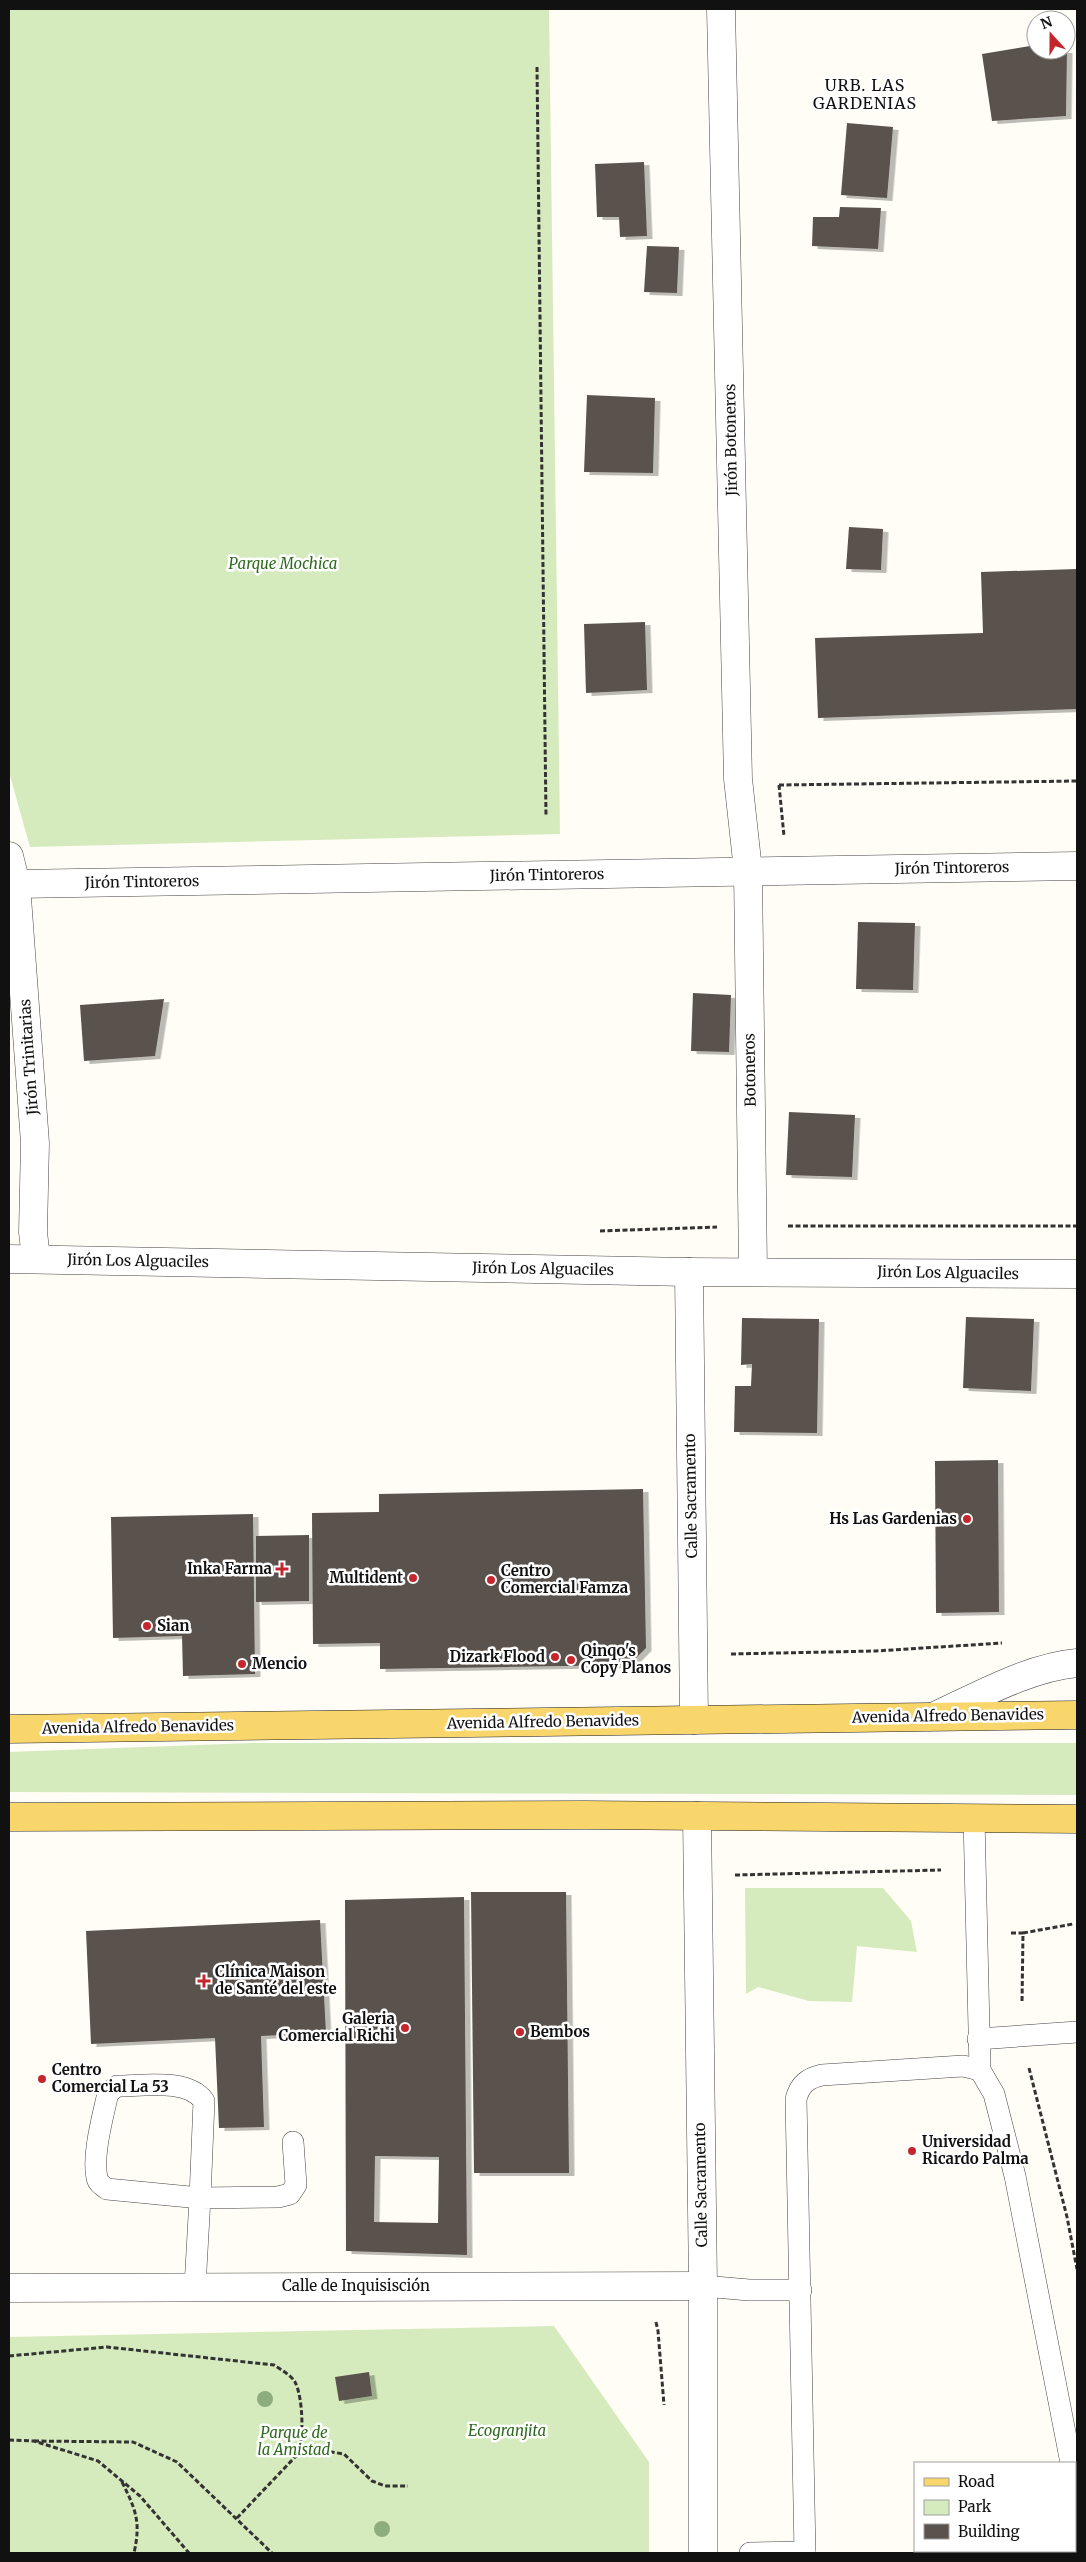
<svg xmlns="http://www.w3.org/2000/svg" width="1086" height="2562" viewBox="0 0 1086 2562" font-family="Merriweather,serif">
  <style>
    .green { fill: #d5ebbd }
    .building { fill: #5a524d; fill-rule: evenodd; filter: url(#shadow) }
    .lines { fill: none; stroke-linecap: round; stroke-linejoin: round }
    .service-casing { stroke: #444; stroke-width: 22 }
    .pedestrian-casing { stroke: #444; stroke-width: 29 }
    .minor-casing { stroke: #444; stroke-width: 29 }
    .tertiary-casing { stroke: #444; stroke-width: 29 }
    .primary-casing { stroke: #222; stroke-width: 29 }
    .path { stroke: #333; stroke-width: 3; stroke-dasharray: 5 2.5; stroke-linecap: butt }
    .service { stroke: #fff; stroke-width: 21 }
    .pedestrian { stroke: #fff; stroke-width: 28 }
    .minor { stroke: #fff; stroke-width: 28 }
    .tertiary { stroke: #fff; stroke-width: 28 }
    .primary { stroke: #f9d66b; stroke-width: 28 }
    .tree { fill: #8dad7f }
    .poi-dot { fill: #c4262e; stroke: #fff; stroke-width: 2 }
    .labels { text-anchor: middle; stroke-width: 5; stroke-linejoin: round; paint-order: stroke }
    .street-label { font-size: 15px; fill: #111; stroke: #fff }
    .park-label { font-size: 15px; font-style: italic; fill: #2f6b1f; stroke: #fff }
    .poi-label { font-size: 15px; font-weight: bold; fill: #111; stroke: #fff; text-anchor: start }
    .neighbourhood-label { font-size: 16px; letter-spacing: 1px; fill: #111; stroke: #fff }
  </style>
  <defs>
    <filter id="shadow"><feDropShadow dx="5.5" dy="3" stdDeviation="0" flood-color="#0004"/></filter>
  </defs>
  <rect width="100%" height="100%" fill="#fffdf5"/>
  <g class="green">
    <path d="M9 9H549L560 834 30 847 9 772Z"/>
    <path d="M253 1743H1077V1795L9 1792V1752Z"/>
    <path d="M745 1888H883L911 1921 917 1952 857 1946 852 2002 809 2001 758 1987 746 1994Z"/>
    <path d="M554 2326 649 2462V2553H9V2337Z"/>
  </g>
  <g class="building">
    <path d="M1036 45V50H1067L1066 116 992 121 982 54Z"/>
    <path d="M847 123 893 127 887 198 841 195Z"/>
    <path d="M644 162 647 236 620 237 619 217H597L595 164Z"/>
    <path d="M840 207 881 208 878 249 812 246 813 217H839Z"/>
    <path d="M647 246 679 247 677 293 644 292Z"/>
    <path d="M587 395 655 398 653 473 584 472Z"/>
    <path d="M849 527 883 529 881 570 846 569Z"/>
    <path d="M1077 569V709L818 718 815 638 983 633 981 572Z"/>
    <path d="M645 622 647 690 586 693 584 624Z"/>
    <path d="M858 922 915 923 913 990 856 989Z"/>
    <path d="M693 993 731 995 729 1052 691 1051Z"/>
    <path d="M164 999 155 1056 84 1061 80 1005Z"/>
    <path d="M789 1112 855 1115 852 1177 786 1175Z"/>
    <path d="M966 1317 1034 1319 1031 1391 963 1388Z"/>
    <path d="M742 1318 819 1319 817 1433 734 1432 735 1386H751L752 1364 741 1365Z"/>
    <path d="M998 1460 999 1612 936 1613 935 1461Z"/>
    <path d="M643 1489 646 1648 629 1665 380 1669V1643L313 1644 312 1513 379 1512V1494Z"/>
    <path d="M253 1514 255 1674 183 1676 182 1636 113 1638 111 1517Z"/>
    <path d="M309 1535V1601L256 1602V1536Z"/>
    <path d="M471 1892H566L569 2173H474Z"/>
    <path d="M464 1897 467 2255 346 2251 345 1900ZM375 2156 439 2157 438 2223 374 2222Z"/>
    <path d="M320 1920 326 2033 261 2036 264 2127 219 2128 215 2038 91 2044 86 1931Z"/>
    <path d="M369 2372 372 2396 339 2401 335 2377Z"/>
  </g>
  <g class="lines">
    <g class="service-casing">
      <g id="service">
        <path d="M974 1818 980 2070 994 2094 1015 2176 1071 2463"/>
        <path d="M978 2039 1077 2032"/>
        <path d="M117 2086C142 2086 188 2078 204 2101L200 2198 107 2189C103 2186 98 2183 97 2178 92 2155 103 2116 108 2093Z"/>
        <path d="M703 2286 749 2290H801"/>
        <path d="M195 2287 200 2198 278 2197 290 2194 296 2185 293 2142"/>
        <path d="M1075 2487 1077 2502"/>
        <path d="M750 2553 805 2552"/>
        <path d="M805 2553 796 2099C800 2084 808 2078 822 2075L963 2066 980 2070"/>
      </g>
    </g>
    <g class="pedestrian-casing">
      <path id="pedestrian" d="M748 870 753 1271"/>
    </g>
    <g class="minor-casing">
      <g id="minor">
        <path d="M721 9 738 779 748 870"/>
        <path d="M9 856 16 884 35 1143 33 1232 36 1259"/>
        <path d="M16 884 1077 866"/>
        <path d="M9 1259 689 1272 1077 1274"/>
        <path d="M689 1272 694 1720"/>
        <path d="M697 1816 703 2286V2553"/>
        <path d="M9 2288 703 2286"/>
      </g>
    </g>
    <g class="tertiary-casing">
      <path id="tertiary" d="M935 1716C978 1696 1030 1667 1077 1663"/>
    </g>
    <g class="primary-casing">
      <g id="primary">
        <path d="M9 1729 1077 1715"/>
        <path d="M9 1817 584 1815 1077 1819"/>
      </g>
    </g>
    <g class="path">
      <path d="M537 67 546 817"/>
      <path d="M779 785 1077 781"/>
      <path d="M779 785 784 836"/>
      <path d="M788 1226H1077"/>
      <path d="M600 1231 717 1227"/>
      <path d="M731 1654 876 1651 1002 1643"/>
      <path d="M735 1875 941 1870"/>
      <path d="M1011 1933H1023L1022 2003"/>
      <path d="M1023 1933 1073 1924"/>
      <path d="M1029 2068 1067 2217 1077 2269"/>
      <path d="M656 2322 658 2331 664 2405"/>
      <path d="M9 2356 107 2347 274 2365C280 2369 292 2376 295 2382 303 2397 305 2442 296 2456L236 2519"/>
      <path d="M9 2440 34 2441 98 2461 140 2496 189 2553"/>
      <path d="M34 2441 133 2442 177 2462 272 2553"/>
      <path d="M300 2447 344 2454 372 2481 385 2486H408"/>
      <path d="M122 2482C136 2510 141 2522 134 2553"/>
    </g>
    <use href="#service" class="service"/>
    <use href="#pedestrian" class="pedestrian"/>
    <use href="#minor" class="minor"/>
    <use href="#tertiary" class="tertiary"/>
    <use href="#primary" class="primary"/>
  </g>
  <g class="tree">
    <circle cx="265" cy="2399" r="8"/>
    <circle cx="382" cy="2529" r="8"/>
  </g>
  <g class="poi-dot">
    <circle cx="967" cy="1519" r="5"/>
    <path d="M279.5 1561.5h5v5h5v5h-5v5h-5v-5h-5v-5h5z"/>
    <circle cx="413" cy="1578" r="5"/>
    <circle cx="491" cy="1580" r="5"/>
    <circle cx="147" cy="1626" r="5"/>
    <circle cx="555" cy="1657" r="5"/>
    <circle cx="571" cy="1660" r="5"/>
    <circle cx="242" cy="1664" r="5"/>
    <path d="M201.5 1973.5h5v5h5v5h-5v5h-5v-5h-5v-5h5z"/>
    <circle cx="405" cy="2028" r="5"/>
    <circle cx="520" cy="2032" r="5"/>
    <circle cx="42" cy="2079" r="5"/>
    <circle cx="912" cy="2151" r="5"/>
  </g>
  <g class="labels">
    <g class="street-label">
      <text transform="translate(731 440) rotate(-91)" y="5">Jirón Botoneros</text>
      <text transform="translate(952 868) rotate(-1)" y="5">Jirón Tintoreros</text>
      <text transform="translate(547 875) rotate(-1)" y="5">Jirón Tintoreros</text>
      <text transform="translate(142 882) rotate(-1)" y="5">Jirón Tintoreros</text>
      <text transform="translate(29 1057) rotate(-94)" y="5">Jirón Trinitarias</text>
      <text transform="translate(750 1070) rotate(-91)" y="5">Botoneros</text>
      <text transform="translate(138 1261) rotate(1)" y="5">Jirón Los Alguaciles</text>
      <text transform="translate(543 1269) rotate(1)" y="5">Jirón Los Alguaciles</text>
      <text transform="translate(948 1273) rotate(1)" y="5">Jirón Los Alguaciles</text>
      <text transform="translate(691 1496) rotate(-91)" y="5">Calle Sacramento</text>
      <text transform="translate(948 1716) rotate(-1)" y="5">Avenida Alfredo Benavides</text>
      <text transform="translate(543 1722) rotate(-1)" y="5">Avenida Alfredo Benavides</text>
      <text transform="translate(138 1727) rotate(-1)" y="5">Avenida Alfredo Benavides</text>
      <text transform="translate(701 2185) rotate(-91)" y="5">Calle Sacramento</text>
      <text x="356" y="2291">Calle de Inquisisción</text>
    </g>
    <g class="park-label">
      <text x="283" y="569">Parque Mochica</text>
      <text x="507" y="2436">Ecogranjita</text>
      <text x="294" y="2438">Parque de<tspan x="294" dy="17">la Amistad</tspan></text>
    </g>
    <g class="poi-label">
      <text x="957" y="1524" text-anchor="end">Hs Las Gardenias</text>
      <text x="272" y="1574" text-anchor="end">Inka Farma</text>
      <text x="501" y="1576">Centro<tspan x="501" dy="17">Comercial Famza</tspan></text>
      <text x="403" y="1583" text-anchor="end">Multident</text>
      <text x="157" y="1631">Sian</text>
      <text x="581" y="1656">Qinqo's<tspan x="581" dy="17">Copy Planos</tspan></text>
      <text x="545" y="1662" text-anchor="end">Dizark Flood</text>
      <text x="252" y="1669">Mencio</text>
      <text x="215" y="1977">Clínica Maison<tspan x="215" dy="17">de Santé del este</tspan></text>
      <text x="395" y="2024" text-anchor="end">Galeria<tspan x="395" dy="17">Comercial Richi</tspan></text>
      <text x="530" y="2037">Bembos</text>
      <text x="52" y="2075">Centro<tspan x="52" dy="17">Comercial La 53</tspan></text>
      <text x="922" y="2147">Universidad<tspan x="922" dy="17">Ricardo Palma</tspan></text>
    </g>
    <g class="neighbourhood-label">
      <text x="865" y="91">URB. LAS<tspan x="865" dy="18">GARDENIAS</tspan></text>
    </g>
  </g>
  <rect width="1086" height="2562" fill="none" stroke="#111111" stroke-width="20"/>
  <rect x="914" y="2462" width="162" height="90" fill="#ffffff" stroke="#a0a0a0"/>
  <rect x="924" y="2478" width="25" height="8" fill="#f9d66b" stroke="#a0a0a0"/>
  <text x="958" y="2487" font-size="15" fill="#111111">Road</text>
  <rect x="924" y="2500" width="25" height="15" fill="#d5ebbd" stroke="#a0a0a0"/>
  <text x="958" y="2512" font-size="15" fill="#111111">Park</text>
  <rect x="924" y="2524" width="25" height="15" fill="#5a524d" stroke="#a0a0a0"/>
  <text x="958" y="2537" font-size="15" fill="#111111">Building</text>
  <g transform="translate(1051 35) rotate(339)"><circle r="24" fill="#ffffff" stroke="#a0a0a0"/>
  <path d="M0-4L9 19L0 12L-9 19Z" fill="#c4262e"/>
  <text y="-8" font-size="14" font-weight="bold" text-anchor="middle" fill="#111111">N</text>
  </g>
</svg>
